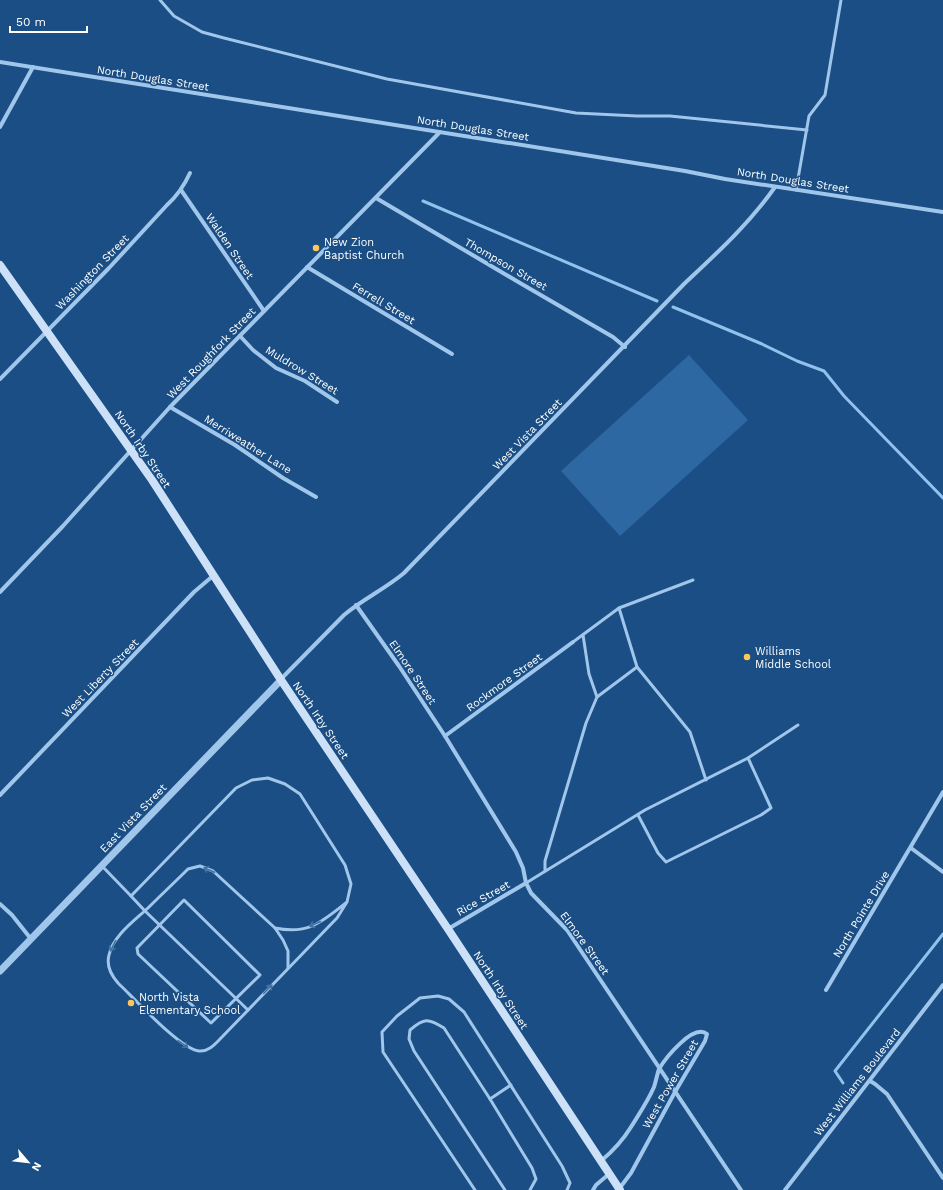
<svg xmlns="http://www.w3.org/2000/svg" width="943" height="1190" viewBox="0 0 943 1190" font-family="'Work Sans',sans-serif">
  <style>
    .green { fill: #2d68a2 }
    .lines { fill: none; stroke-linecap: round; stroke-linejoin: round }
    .stream { stroke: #93c1ee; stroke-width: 3 }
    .service { stroke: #a0c6eb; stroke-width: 3 }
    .minor { stroke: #a0c6eb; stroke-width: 4 }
    .tertiary { stroke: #a0c6eb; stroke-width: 7 }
    .secondary { stroke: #cce1f8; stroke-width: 8 }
    .oneway { stroke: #4272a3 }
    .poi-dot { fill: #fec75c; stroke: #1a4e84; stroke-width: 1.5 }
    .labels { text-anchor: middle; stroke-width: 3; stroke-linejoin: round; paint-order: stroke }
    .street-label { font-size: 11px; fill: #fff; stroke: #1a4e84 }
    .poi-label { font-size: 11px; fill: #fff; stroke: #1a4e84; text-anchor: start }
  </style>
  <rect width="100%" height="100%" fill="#1a4e84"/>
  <path class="green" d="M689 355 748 420 620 536 561 471Z"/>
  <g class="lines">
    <g class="stream">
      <path d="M423 201 657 301"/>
      <path d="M673 307 762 344 797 361 824 371 844 396 943 498"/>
      <path d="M843 1083 835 1071 943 934"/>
    </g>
    <g class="service">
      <path d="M160 0 174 16 202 32 224 38 387 79 576 113 637 116H670L807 130"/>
      <path d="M796 190 809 116 825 95 841 0"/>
      <path d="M693 580 619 608 637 667 690 732 706 780"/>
      <path d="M583 635 589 674 597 697"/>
      <path d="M573 642 619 608"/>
      <path d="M638 815 658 853 666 862 761 815 771 808 748 758"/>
      <path d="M102 866 131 896 236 788 252 780 268 778 285 784 300 794 345 865 351 884 347 902 337 918 222 1037C216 1043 209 1052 199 1051 181 1050 133 997 118 983 111 975 106 966 109 955 113 936 134 921 148 908 161 895 175 882 188 869L200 866 213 871 275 928C308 935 322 922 347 902"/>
      <path d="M545 871V861L586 723 597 697 637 667"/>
      <path d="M526 883 645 810 748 758 798 725"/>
      <path d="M131 896 145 911 248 1010"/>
      <path d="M184 900 260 975 211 1023 138 954 137 948Z"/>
      <path d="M275 928 283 940 288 951V968"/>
      <path d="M490 1099 532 1168 536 1179 530 1190"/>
      <path d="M475 1190 383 1052 382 1032 397 1016 420 998 438 996 449 999 464 1012 562 1166 570 1183 567 1190"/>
      <path d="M505 1190 414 1051 409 1039 410 1030C424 1018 428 1018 444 1028L490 1099 511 1085"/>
    </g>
    <g class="minor">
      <path d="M0 62 685 171 725 179 943 212"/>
      <path d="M0 127 33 67"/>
      <path d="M181 190 264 311"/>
      <path d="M376 198 520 283 613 337 625 347"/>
      <path d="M307 267 452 354"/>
      <path d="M240 336 253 350 276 368 305 381 337 402"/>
      <path d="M0 379 109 268 167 205C177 196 184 186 190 173"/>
      <path d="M170 407 235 445 283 478 316 497"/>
      <path d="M0 592 63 526 170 407 440 132"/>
      <path d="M356 605 399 666 445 736 516 852 523 868 526 883 531 893 567 930 741 1190"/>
      <path d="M281 679 344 615C363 599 385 589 404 573L684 284C717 253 749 224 775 187"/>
      <path d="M445 736 573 642"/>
      <path d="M0 795 194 592 214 575"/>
      <path d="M911 848 943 872"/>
      <path d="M0 904 12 915 31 939"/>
      <path d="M448 929 526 883"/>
      <path d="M826 990 943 792"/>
      <path d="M870 1081 875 1084 887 1094 943 1178"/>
      <path d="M601 1161C613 1151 623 1140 631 1127 639 1114 648 1101 654 1087 656 1081 657 1075 659 1069 665 1059 693 1023 707 1034L705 1041 675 1092 631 1173 619 1189"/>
      <path d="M593 1190 596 1185 609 1174"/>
      <path d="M785 1190 943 985"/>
    </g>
    <path class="tertiary" d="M0 971 281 680"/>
    <path class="secondary" d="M0 265 152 480 281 680 448 929 620 1190"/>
  </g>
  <defs><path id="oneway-shaft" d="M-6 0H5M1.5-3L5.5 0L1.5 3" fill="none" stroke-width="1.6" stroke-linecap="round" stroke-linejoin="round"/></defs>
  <g class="oneway">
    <use href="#oneway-shaft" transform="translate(209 870) rotate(-157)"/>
    <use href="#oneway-shaft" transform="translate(315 924) rotate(156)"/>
    <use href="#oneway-shaft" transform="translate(113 946) rotate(117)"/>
    <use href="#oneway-shaft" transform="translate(268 989) rotate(-46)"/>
    <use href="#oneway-shaft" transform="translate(183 1044) rotate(35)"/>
  </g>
  <g class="poi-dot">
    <circle cx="316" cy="248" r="4"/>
    <circle cx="747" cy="657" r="4"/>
    <circle cx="131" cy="1003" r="4"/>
  </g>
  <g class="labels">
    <g class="street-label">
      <text transform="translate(153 78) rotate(9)" y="4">North Douglas Street</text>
      <text transform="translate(473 128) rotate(9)" y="4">North Douglas Street</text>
      <text transform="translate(793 180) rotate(9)" y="4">North Douglas Street</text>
      <text transform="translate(230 246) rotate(56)" y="4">Walden Street</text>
      <text transform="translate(506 264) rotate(30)" y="4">Thompson Street</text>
      <text transform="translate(92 272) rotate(-46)" y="4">Washington Street</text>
      <text transform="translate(384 303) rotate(31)" y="4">Ferrell Street</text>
      <text transform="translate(211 353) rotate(-46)" y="4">West Roughfork Street</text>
      <text transform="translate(302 370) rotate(31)" y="4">Muldrow Street</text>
      <text transform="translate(527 434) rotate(-46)" y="4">West Vista Street</text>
      <text transform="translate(248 444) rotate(32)" y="4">Merriweather Lane</text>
      <text transform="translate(143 449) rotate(56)" y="4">North Irby Street</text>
      <text transform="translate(413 672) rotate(56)" y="4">Elmore Street</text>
      <text transform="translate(100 678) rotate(-46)" y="4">West Liberty Street</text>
      <text transform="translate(504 682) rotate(-36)" y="4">Rockmore Street</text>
      <text transform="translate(321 720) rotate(56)" y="4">North Irby Street</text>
      <text transform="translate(133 818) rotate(-46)" y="4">East Vista Street</text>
      <text transform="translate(483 898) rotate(-30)" y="4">Rice Street</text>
      <text transform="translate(861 914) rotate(-59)" y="4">North Pointe Drive</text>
      <text transform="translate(585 943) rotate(54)" y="4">Elmore Street</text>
      <text transform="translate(501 990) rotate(57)" y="4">North Irby Street</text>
      <text transform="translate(857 1082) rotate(-52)" y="4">West Williams Boulevard</text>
      <text transform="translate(670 1084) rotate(-60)" y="4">West Power Street</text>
    </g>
    <g class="poi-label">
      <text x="324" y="246">New Zion<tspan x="324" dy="13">Baptist Church</tspan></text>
      <text x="755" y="655">Williams<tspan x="755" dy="13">Middle School</tspan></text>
      <text x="139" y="1001">North Vista<tspan x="139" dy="13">Elementary School</tspan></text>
    </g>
  </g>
  <g transform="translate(28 1162) rotate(118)" stroke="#1a4e84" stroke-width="3" paint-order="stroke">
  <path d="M0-3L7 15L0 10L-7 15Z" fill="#ffffff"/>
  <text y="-6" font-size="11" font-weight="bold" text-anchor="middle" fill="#ffffff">N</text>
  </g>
  <path d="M10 26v6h77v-6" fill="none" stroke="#ffffff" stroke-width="2"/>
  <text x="16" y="26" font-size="12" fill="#ffffff" stroke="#1a4e84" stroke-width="3" paint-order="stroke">50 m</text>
</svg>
